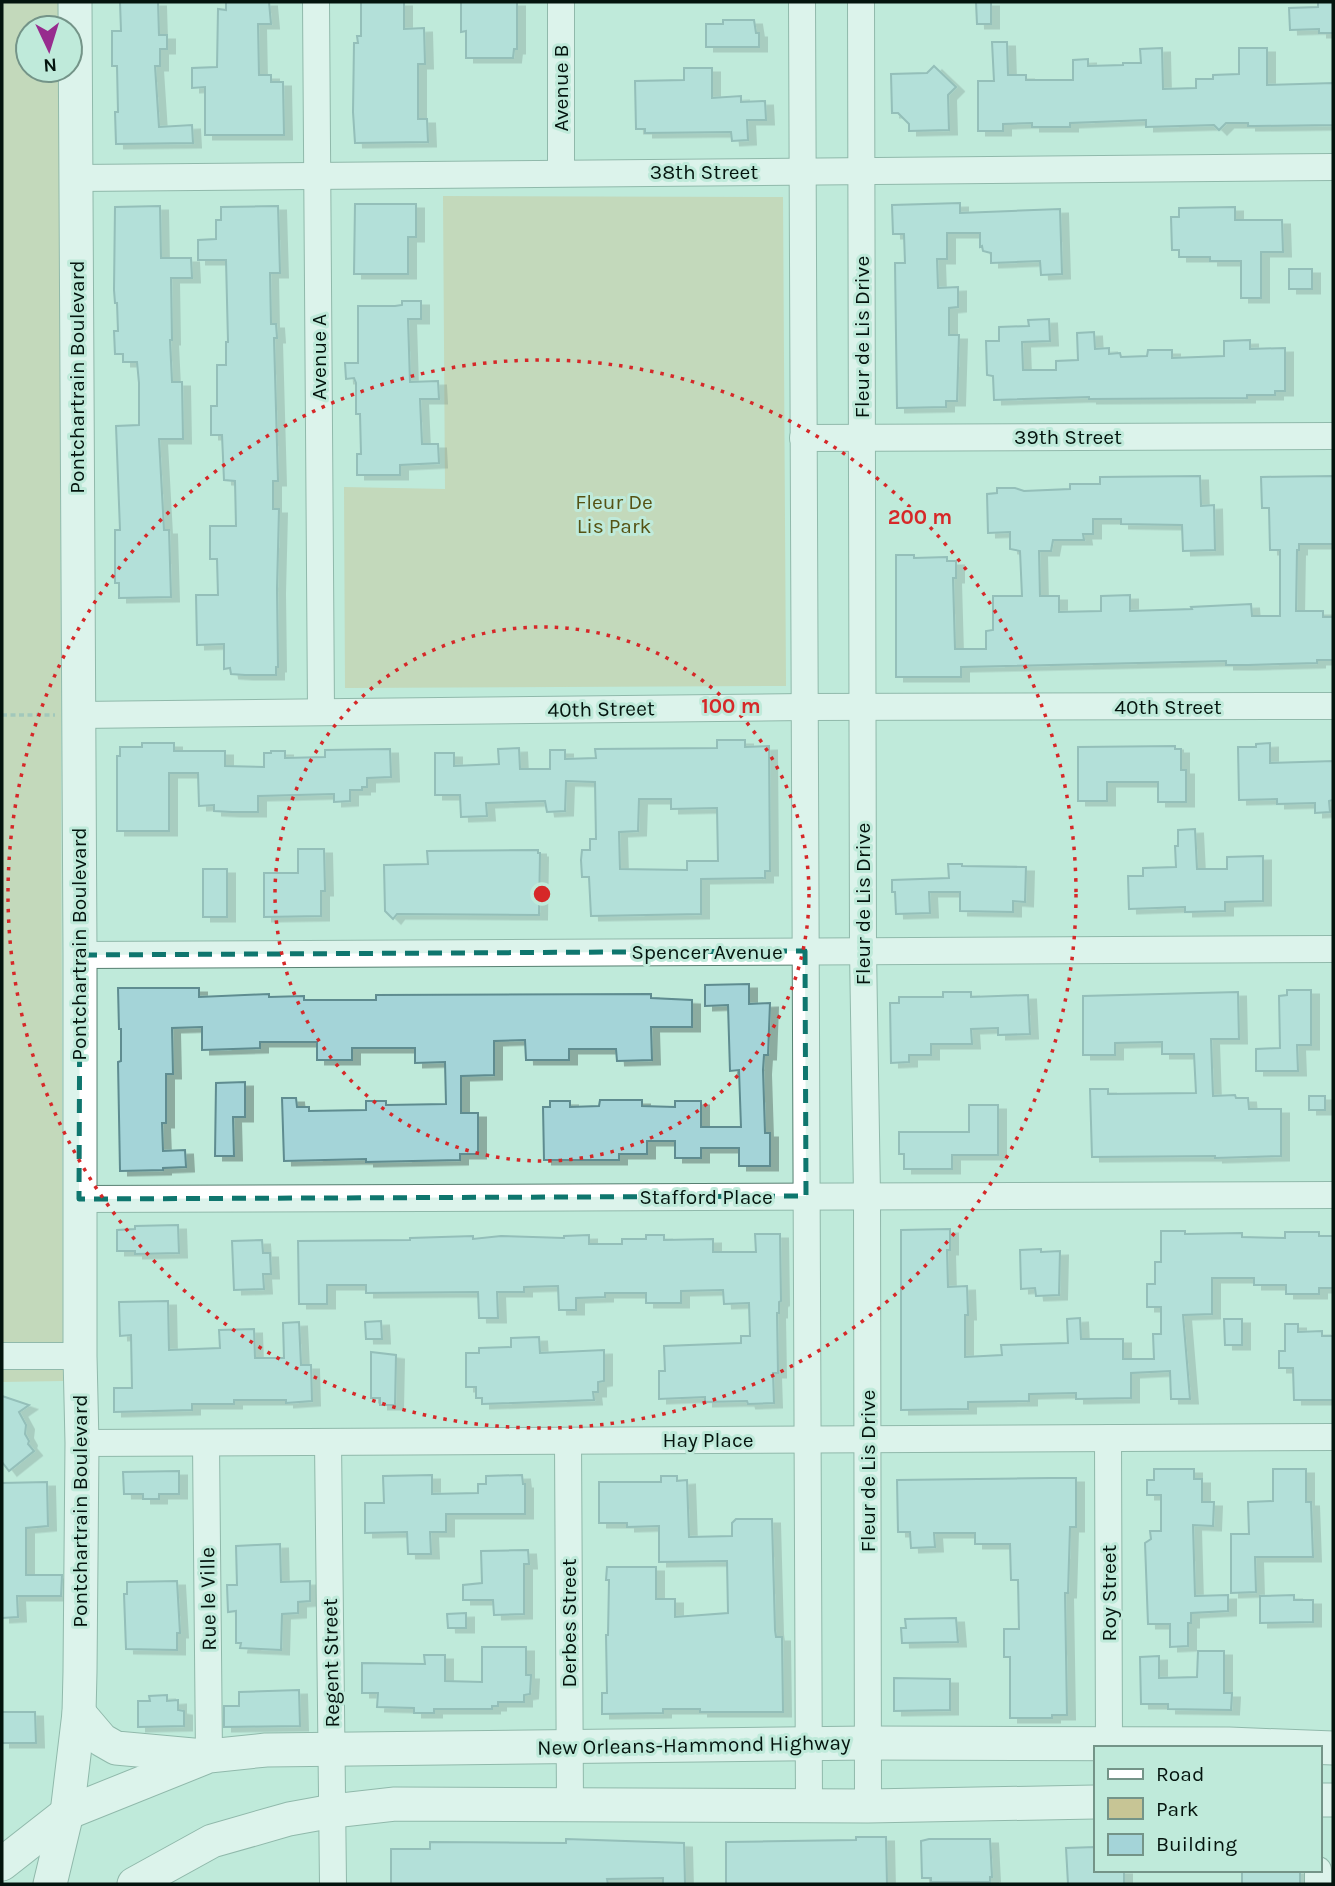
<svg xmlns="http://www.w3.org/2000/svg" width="1335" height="1886" viewBox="0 0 1335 1886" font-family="Karla,sans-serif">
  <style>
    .green { fill: #c7c595 }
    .building { fill: #a4d4d8; stroke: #5e8c90; stroke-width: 2; fill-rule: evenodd; filter: url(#shadow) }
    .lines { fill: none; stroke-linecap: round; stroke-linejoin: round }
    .minor-casing { stroke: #577f71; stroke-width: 28 }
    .major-casing { stroke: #577f71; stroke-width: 35 }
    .path { stroke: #7fa194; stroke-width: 3.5; stroke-dasharray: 5 3.5; stroke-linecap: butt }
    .minor { stroke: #fff; stroke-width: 26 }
    .major { stroke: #fff; stroke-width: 33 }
    .marked { fill: none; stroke: #0f766e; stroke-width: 5; stroke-dasharray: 14 9; stroke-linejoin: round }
    .ring { fill: none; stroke: #d62828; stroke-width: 3.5; stroke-dasharray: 3.5 7 }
    .labels { text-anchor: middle; stroke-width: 6; stroke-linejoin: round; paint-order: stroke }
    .street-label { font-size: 21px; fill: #04140e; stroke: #bfeada }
    .park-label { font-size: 21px; fill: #555213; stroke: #bfeada }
    .centre { fill: #d62828; stroke: #bfeada; stroke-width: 3.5 }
    .ring-label { font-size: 21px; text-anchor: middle; font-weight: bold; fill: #d62828; stroke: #bfeada; stroke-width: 6; stroke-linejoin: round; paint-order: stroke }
  </style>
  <defs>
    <filter id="shadow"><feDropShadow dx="8" dy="4.5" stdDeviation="0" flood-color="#0004"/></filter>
  </defs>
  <rect width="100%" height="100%" fill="#bfeada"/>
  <g class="green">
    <path d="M2 2H59V28H28V70H59L63 1381 2 1382Z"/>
    <path d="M443 196 783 197 786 686 345 688 344 487 445 489Z"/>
  </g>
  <g class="building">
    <path d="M120 2H158L159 35H167V49H160V66H155L159 127 192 125 193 143 116 144 115 112H118L117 66H112V31H121Z"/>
    <path d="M226 2H269L271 24H258L259 75H271V82H283L284 135H205V87L192 88V68L217 67 218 9 226 10Z"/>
    <path d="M361 2H404V29L424 28 425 64H418V119H427L428 142 355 143 353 112 354 43H358L357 36H361Z"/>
    <path d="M461 2H517V49H514L513 58H466V31L461 32Z"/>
    <path d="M976 2H991V24H977Z"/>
    <path d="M1318 2H1333V33H1319V29L1290 30 1289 8 1318 7Z"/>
    <path d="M723 20H754L756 33H759V47H706V24H723Z"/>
    <path d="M992 42H1007L1008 75H1026V80H1073V60L1088 59V66L1123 65V63H1141L1140 49 1162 48 1163 89 1196 88V79H1213V75L1239 74V48H1267V85L1333 83V125L1254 126H1248V123H1226L1219 130 1214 125 1146 127V120L1070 123V127H1032V123L1003 124V131H978V81H994Z"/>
    <path d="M934 66 956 87 948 95 949 130 909 131V124L898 113H892L891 74 927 73Z"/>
    <path d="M684 68H712V98L741 96V102L765 101 766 120H747L748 140 732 141 731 132 645 133V129H636L635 81 684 80Z"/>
    <path d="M960 203V213L1060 209 1062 274 1041 275 1040 261 991 263V253L983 251 982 246 980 247V233H947V259H937L938 288 958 287V307L949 308V335H959L957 401H946V407L897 408 895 263H905L904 234H893L892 205Z"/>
    <path d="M355 204H416V237H408V274H354Z"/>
    <path d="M160 206 161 258H191L192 278H171L172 340H170L172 382H182L183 439H159L164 530H169L171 597 119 598V583H115V530H120L116 426 139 425V383L137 362H123V354H115L114 331H118L117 303H115L114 290 115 207Z"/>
    <path d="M278 206 280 273H270L271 324H276L277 338H274L278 481H273V509H279L277 589 278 667H276V675H245L231 674 230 668 224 669V644L197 645 196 595H218L217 559H210V526H236L235 481 224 480 222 435H211V406H217V365H226V342H228L226 260H198V240L216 239V220H221V207Z"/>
    <path d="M1235 207V220H1282L1283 252H1261V298H1241V261H1210V257H1179V250H1172L1171 217H1179V208Z"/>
    <rect x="1289" y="269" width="23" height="20"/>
    <path d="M402 301H421V319H408L410 382 438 381 439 399H420L422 444H438L439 463 400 465V475H357V454H361L360 414H356V383L354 378 346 379 345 363H358V306H395L402 305Z"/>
    <path d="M1049 319 1050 341 1022 342 1023 370H1056V361L1078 360 1077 333 1094 332 1095 349 1109 348V354L1120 353 1121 357 1147 356 1148 350H1172V358L1224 356V341L1250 340V349L1285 348V391H1275V395H1247V398L1089 399V397L994 400 993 376 987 375 986 341H999V327L1029 326 1028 320Z"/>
    <path d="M1200 476 1201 506 1214 505 1215 550 1183 551 1182 525 1121 524V519H1093V534H1083L1084 540H1053L1051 551H1039L1040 596H1059V612L1101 611V596L1130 595V611L1192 609 1191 607 1251 604 1252 616H1280V550H1270L1269 508H1262L1261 477 1333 476V544H1299V550H1297L1296 611H1323V617H1333V660H1317V663L1248 665H1226V661L961 667V677H896V555H914V558L947 557V561H956V578H953L955 649H986V631L993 630V596H1022L1020 551 1010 549V532L988 533 987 494 997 493V488H1015L1024 491 1070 489V484H1100V477Z"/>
    <path d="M717 740H745V747L769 746 770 871H765V878L701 879V914L591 916 589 877H582L581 860 582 850H590V839H596L595 782 566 781 565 811 547 812 545 801 486 803 487 816 461 817 460 795H435V753H454V766L499 764 498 749 519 748 520 769H550V750H565V759L596 758 595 749 717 748ZM639 799H671V809L717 808 718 861H687V870L620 869 619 832 638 831Z"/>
    <path d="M142 743H174V751H225V766L264 767V753H271V751H285V758L325 757V750L390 749 391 777 367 778V787H362V790H350V801L334 802V794L258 796V812H232L214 811V805L199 806 198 773H169V831H117V756H120V747H142Z"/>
    <path d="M1270 743V763L1333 761V800L1329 801 1330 812 1315 813V803L1277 804V799L1239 800 1238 747H1256V744Z"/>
    <path d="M1175 746V749H1181V770H1186V802H1158V782H1107V801H1078V747Z"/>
    <path d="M1195 829 1197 869H1227V857L1263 856V901L1225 902V911L1185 912V907L1129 909 1128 876H1143V868L1176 867 1175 846H1178V830Z"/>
    <path d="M298 849H324L325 891H321V916L264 917V873H298Z"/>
    <path d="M538 850V853H540L539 915 397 914 393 919 385 911 384 865 428 864 427 851Z"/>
    <path d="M948 864H962V866L1026 867 1025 902 1013 901V912L960 911V892H929L930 913 896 914 895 892H892V880L949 878Z"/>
    <rect x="203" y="869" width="24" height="48"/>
    <path d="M749 984V1004L770 1003 768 1055H764L763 1070 765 1133H770V1166H739V1148H701V1158H675V1141H647V1154H619V1160H544L543 1107H550V1101H570V1107L599 1106 600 1100H642V1106L675 1107V1101H701V1127H741L739 1070 730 1071 728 1005 705 1006V985Z"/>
    <path d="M118 988H199V997L269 994V997L304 996V1000H376V995L651 994V998L692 1000V1027H651L652 1060 617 1061 616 1049H569V1060H526L525 1040 494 1041V1075L461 1076V1113H478V1154H460V1160L366 1162V1159L284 1161 282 1098H296L297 1107H309V1111L366 1110V1101H386V1105L446 1104 445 1062 415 1063V1048H352V1060H317V1042H260V1048L202 1050V1027L172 1028 173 1074H166V1123H162L163 1151 185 1150 186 1167 163 1168V1170L120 1171 118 1062 121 1061V1029H119Z"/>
    <path d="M1287 990H1311V1045H1297L1298 1071H1256V1049L1280 1048 1279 996 1287 995Z"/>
    <path d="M943 992H971V997L1028 995 1030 1034 998 1035V1028L971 1029 972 1044H931V1055H909V1062L891 1063 890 1003H899V997H943Z"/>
    <path d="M1238 992 1239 1039H1211L1213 1096 1235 1095 1236 1098H1248L1249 1109H1281V1156L1215 1158V1156L1092 1157 1090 1089H1108V1094L1196 1093 1194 1054H1162V1042L1115 1043V1055H1083V996Z"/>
    <path d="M245 1082V1117H233L234 1156H215L216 1083Z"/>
    <rect x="1309" y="1096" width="16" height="14"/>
    <path d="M969 1105H998V1155H952V1169H904V1154H899V1132H969Z"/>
    <path d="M178 1225 179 1253 135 1254V1251H117V1230L135 1229V1226Z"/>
    <path d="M950 1229V1250H947L948 1287 967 1286 968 1315H965V1357L1002 1355 1001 1345 1068 1343 1067 1319 1080 1318 1081 1339H1123V1359H1154L1153 1334H1161V1307H1147V1284H1155V1262H1161V1231H1185V1234L1242 1233V1237L1285 1238V1232H1319V1236H1333V1288H1319V1294H1286V1285H1254V1278H1212V1314L1183 1315 1190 1399H1171L1170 1371 1131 1373V1398L1076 1399V1393L1029 1394V1401L968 1402V1409L901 1410V1230Z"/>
    <path d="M755 1234H780L781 1301 779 1302V1313H777L778 1373H773L774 1403 748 1404 747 1401 705 1402V1397L659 1399V1371H665L664 1346 741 1343V1336H750L749 1303 724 1304 723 1290 681 1291V1303H646V1293H605V1297L576 1298V1310H559L558 1286 524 1287V1292H497L498 1318H479L478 1292 366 1293V1285H327V1304H299L298 1241 410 1240V1238L473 1236V1239L501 1236 564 1238V1236L589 1235V1244H622V1239H646V1235H664V1240L713 1239V1252H756Z"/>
    <path d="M262 1240 263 1253H270L271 1274H263L264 1289 234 1290 232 1241Z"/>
    <path d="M1041 1249V1252L1060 1251 1059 1295 1036 1296 1035 1288 1021 1289 1020 1250Z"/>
    <path d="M168 1301 169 1350 220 1348 219 1330 254 1329 255 1358H284L283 1323 299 1322 301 1365H311L312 1401 286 1403V1400H234V1404H192V1410L114 1412V1388H132L131 1335 120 1336 119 1302Z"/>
    <path d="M1224 1319H1242V1345H1225Z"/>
    <path d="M381 1321 382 1339H366L365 1322Z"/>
    <path d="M1285 1324H1298V1332L1322 1331V1336H1333V1400H1294L1293 1368H1279V1351H1285Z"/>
    <path d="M539 1337 540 1353 604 1350V1381L598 1382V1392H593L594 1400 482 1404V1398H476V1387H466V1353H479V1348L511 1347V1338Z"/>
    <path d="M371 1352 396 1355 395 1405H380V1398H371Z"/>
    <path d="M2 1396 29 1405 19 1412 26 1425 25 1434 29 1441 28 1444 34 1451 9 1471 2 1462Z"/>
    <path d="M1154 1469H1194V1479H1202V1502H1214L1213 1526 1193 1525 1195 1596 1228 1595V1611L1191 1613V1623H1188V1646L1170 1647V1624H1148L1145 1543 1151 1539 1150 1531H1161V1495H1147V1480H1154Z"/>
    <path d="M1273 1469H1306V1502H1311L1313 1557H1255L1256 1592 1231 1593V1534H1249L1248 1502 1273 1501Z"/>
    <path d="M179 1471V1494H159V1499H143V1494H124L123 1472Z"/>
    <path d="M432 1475V1494L478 1493V1484H486V1476L522 1475 523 1484H525V1514H446V1532H430L431 1554H408L407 1532 365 1533V1503H384L383 1476Z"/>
    <path d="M661 1476H677V1481L687 1480 689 1537 732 1536V1523L736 1519H772L775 1630 776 1637H782L783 1712H700V1709H663V1713L602 1714V1693H607L606 1635H608L609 1580H606L607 1567H656V1599H675V1617L728 1613 727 1561 659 1562V1526L627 1527V1523H599V1482H661Z"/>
    <path d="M1050 1478H1076V1527H1070L1068 1593H1065L1067 1715H1052V1718H1010V1657H1004V1629H1019L1018 1580H1011L1010 1544H975V1533H934L935 1547 911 1548 910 1532H898L897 1480Z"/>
    <path d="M47 1482 48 1526 26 1528V1575H62L61 1596H17L18 1617 2 1618V1483Z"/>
    <path d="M280 1544 281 1582 310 1581V1601L298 1602V1613L282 1614 281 1650 240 1648 241 1643H236V1611L228 1612 227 1585H237L236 1546Z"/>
    <path d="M528 1550 529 1564H524V1614L494 1615 493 1600H463V1585L482 1583 481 1551Z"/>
    <path d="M177 1581 180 1633H177V1650L126 1649 124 1594H127V1582Z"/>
    <path d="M1294 1595V1600H1313V1622L1260 1623V1596Z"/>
    <path d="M466 1613V1628H448L447 1614Z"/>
    <path d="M956 1618 958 1642 902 1643 901 1628H906L905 1619Z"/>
    <path d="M482 1647H526V1675H531L530 1694 524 1695V1702H498V1706H492V1709H434V1713H414V1708L377 1707 378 1693H362V1663L425 1664 424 1655H445V1681L482 1682Z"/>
    <path d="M1198 1651H1224V1693H1232L1231 1710 1168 1709V1704H1141L1140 1657 1159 1656V1678L1197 1677Z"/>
    <path d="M894 1678 950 1679V1710L894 1711Z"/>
    <path d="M299 1690 300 1726 224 1727V1706H239V1692Z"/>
    <path d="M167 1695V1701L178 1700V1710L184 1711V1726L138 1727V1701H150L149 1696Z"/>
    <path d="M2 1712H35L36 1743H2Z"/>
    <path d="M856 1837H886L887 1884H726V1842L856 1840Z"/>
    <path d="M566 1839 684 1843 685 1884H663V1878L607 1879 608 1884H391V1849H430V1842L566 1843Z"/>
    <path d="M929 1839H990L992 1877H990V1882H931V1878H922L921 1841Z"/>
    <path d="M1095 1847V1870H1124V1884H1068L1066 1848Z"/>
    <rect x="1242" y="1870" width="58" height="14"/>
  </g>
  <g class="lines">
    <g class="minor-casing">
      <g id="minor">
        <path d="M316 2 321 711"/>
        <path d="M561 2V173"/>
        <path d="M802 2 809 1805"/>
        <path d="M861 2 863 951 867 1196 868 1806"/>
        <path d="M76 178 1333 167"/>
        <path d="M803 438 1333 436"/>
        <path d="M78 715 804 707 1333 706"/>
        <path d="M80 955 1333 949"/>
        <path d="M79 1199 1333 1195"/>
        <path d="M2 1356H80"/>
        <path d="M1108 1438 1109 1748"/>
        <path d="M568 1441 570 1805"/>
        <path d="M328 1442 333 1884"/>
        <path d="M82 1443 1333 1437"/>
        <path d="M206 1443 209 1756"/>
        <path d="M1318 1884V1870"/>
      </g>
    </g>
    <g class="major-casing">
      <g id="major">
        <path d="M79 1713 102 1740 116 1748 204 1756"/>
        <path d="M1319 1800H1333"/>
        <path d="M2 1864 67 1813 209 1756 266 1750 868 1743 1229 1744 1333 1748"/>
        <path d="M50 1884 67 1813 79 1713 80 1672 82 1443 80 1356V955L75 2"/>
        <path d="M134 1884 212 1841 289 1819 333 1811 395 1804 868 1806 1095 1802"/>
      </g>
    </g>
    <path class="path" d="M2 715H55"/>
    <use href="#minor" class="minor"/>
    <use href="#major" class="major"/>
  </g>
  <path d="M0 0H1335V1886H0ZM805 951 806 1196 79 1199 80 955Z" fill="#bfeada" fill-opacity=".55" fill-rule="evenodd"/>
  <path class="marked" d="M805 951 806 1196 79 1199 80 955Z"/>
  <g class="ring">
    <circle cx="542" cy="894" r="267"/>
    <circle cx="542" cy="894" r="534"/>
  </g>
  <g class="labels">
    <g class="street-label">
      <text transform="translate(561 88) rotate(-90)" y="7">Avenue B</text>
      <text x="704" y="179">38th Street</text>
      <text transform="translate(862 337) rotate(-90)" y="7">Fleur de Lis Drive</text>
      <text transform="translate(319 357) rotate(-90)" y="7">Avenue A</text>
      <text transform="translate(77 377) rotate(-90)" y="7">Pontchartrain Boulevard</text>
      <text x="1068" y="444">39th Street</text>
      <text x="1168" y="714">40th Street</text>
      <text transform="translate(601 709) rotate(-1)" y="7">40th Street</text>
      <text transform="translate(863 904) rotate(-90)" y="7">Fleur de Lis Drive</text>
      <text transform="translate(79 944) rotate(-90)" y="7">Pontchartrain Boulevard</text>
      <text x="707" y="959">Spencer Avenue</text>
      <text x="706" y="1204">Stafford Place</text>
      <text x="708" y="1447">Hay Place</text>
      <text transform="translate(868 1471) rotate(-90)" y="7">Fleur de Lis Drive</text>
      <text transform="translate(80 1511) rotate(-90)" y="7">Pontchartrain Boulevard</text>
      <text transform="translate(1109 1593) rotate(-90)" y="7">Roy Street</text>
      <text transform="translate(208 1599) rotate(-91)" y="7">Rue le Ville</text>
      <text transform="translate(569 1623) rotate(-90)" y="7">Derbes Street</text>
      <text transform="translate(331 1663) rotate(-91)" y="7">Regent Street</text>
      <text transform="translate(694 1745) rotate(-1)" y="7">New Orleans-Hammond Highway</text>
    </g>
    <g class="park-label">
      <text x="614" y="509">Fleur De<tspan x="614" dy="24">Lis Park</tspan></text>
    </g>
  </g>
  <circle cx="542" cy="894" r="10" class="centre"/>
  <g class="ring-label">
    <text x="920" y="524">200 m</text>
    <text x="731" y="713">100 m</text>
  </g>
  <rect width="1335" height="1886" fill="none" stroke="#04140e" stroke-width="7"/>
  <rect x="1094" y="1746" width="228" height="126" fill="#bfeada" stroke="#749488" stroke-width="2"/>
  <rect x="1108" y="1769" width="35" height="10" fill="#ffffff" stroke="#749488" stroke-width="2"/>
  <text x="1156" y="1781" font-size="21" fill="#04140e">Road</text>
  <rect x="1108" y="1798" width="35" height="21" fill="#c7c595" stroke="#749488" stroke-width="2"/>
  <text x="1156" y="1816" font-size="21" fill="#04140e">Park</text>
  <rect x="1108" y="1834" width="35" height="21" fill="#a4d4d8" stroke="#749488" stroke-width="2"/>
  <text x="1156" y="1851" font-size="21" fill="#04140e">Building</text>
  <g transform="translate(49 49) rotate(176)"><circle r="33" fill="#bfeada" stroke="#749488" stroke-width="2"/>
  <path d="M0-5L12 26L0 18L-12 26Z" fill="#972c8e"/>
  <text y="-10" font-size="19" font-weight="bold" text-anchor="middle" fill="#04140e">N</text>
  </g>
</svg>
